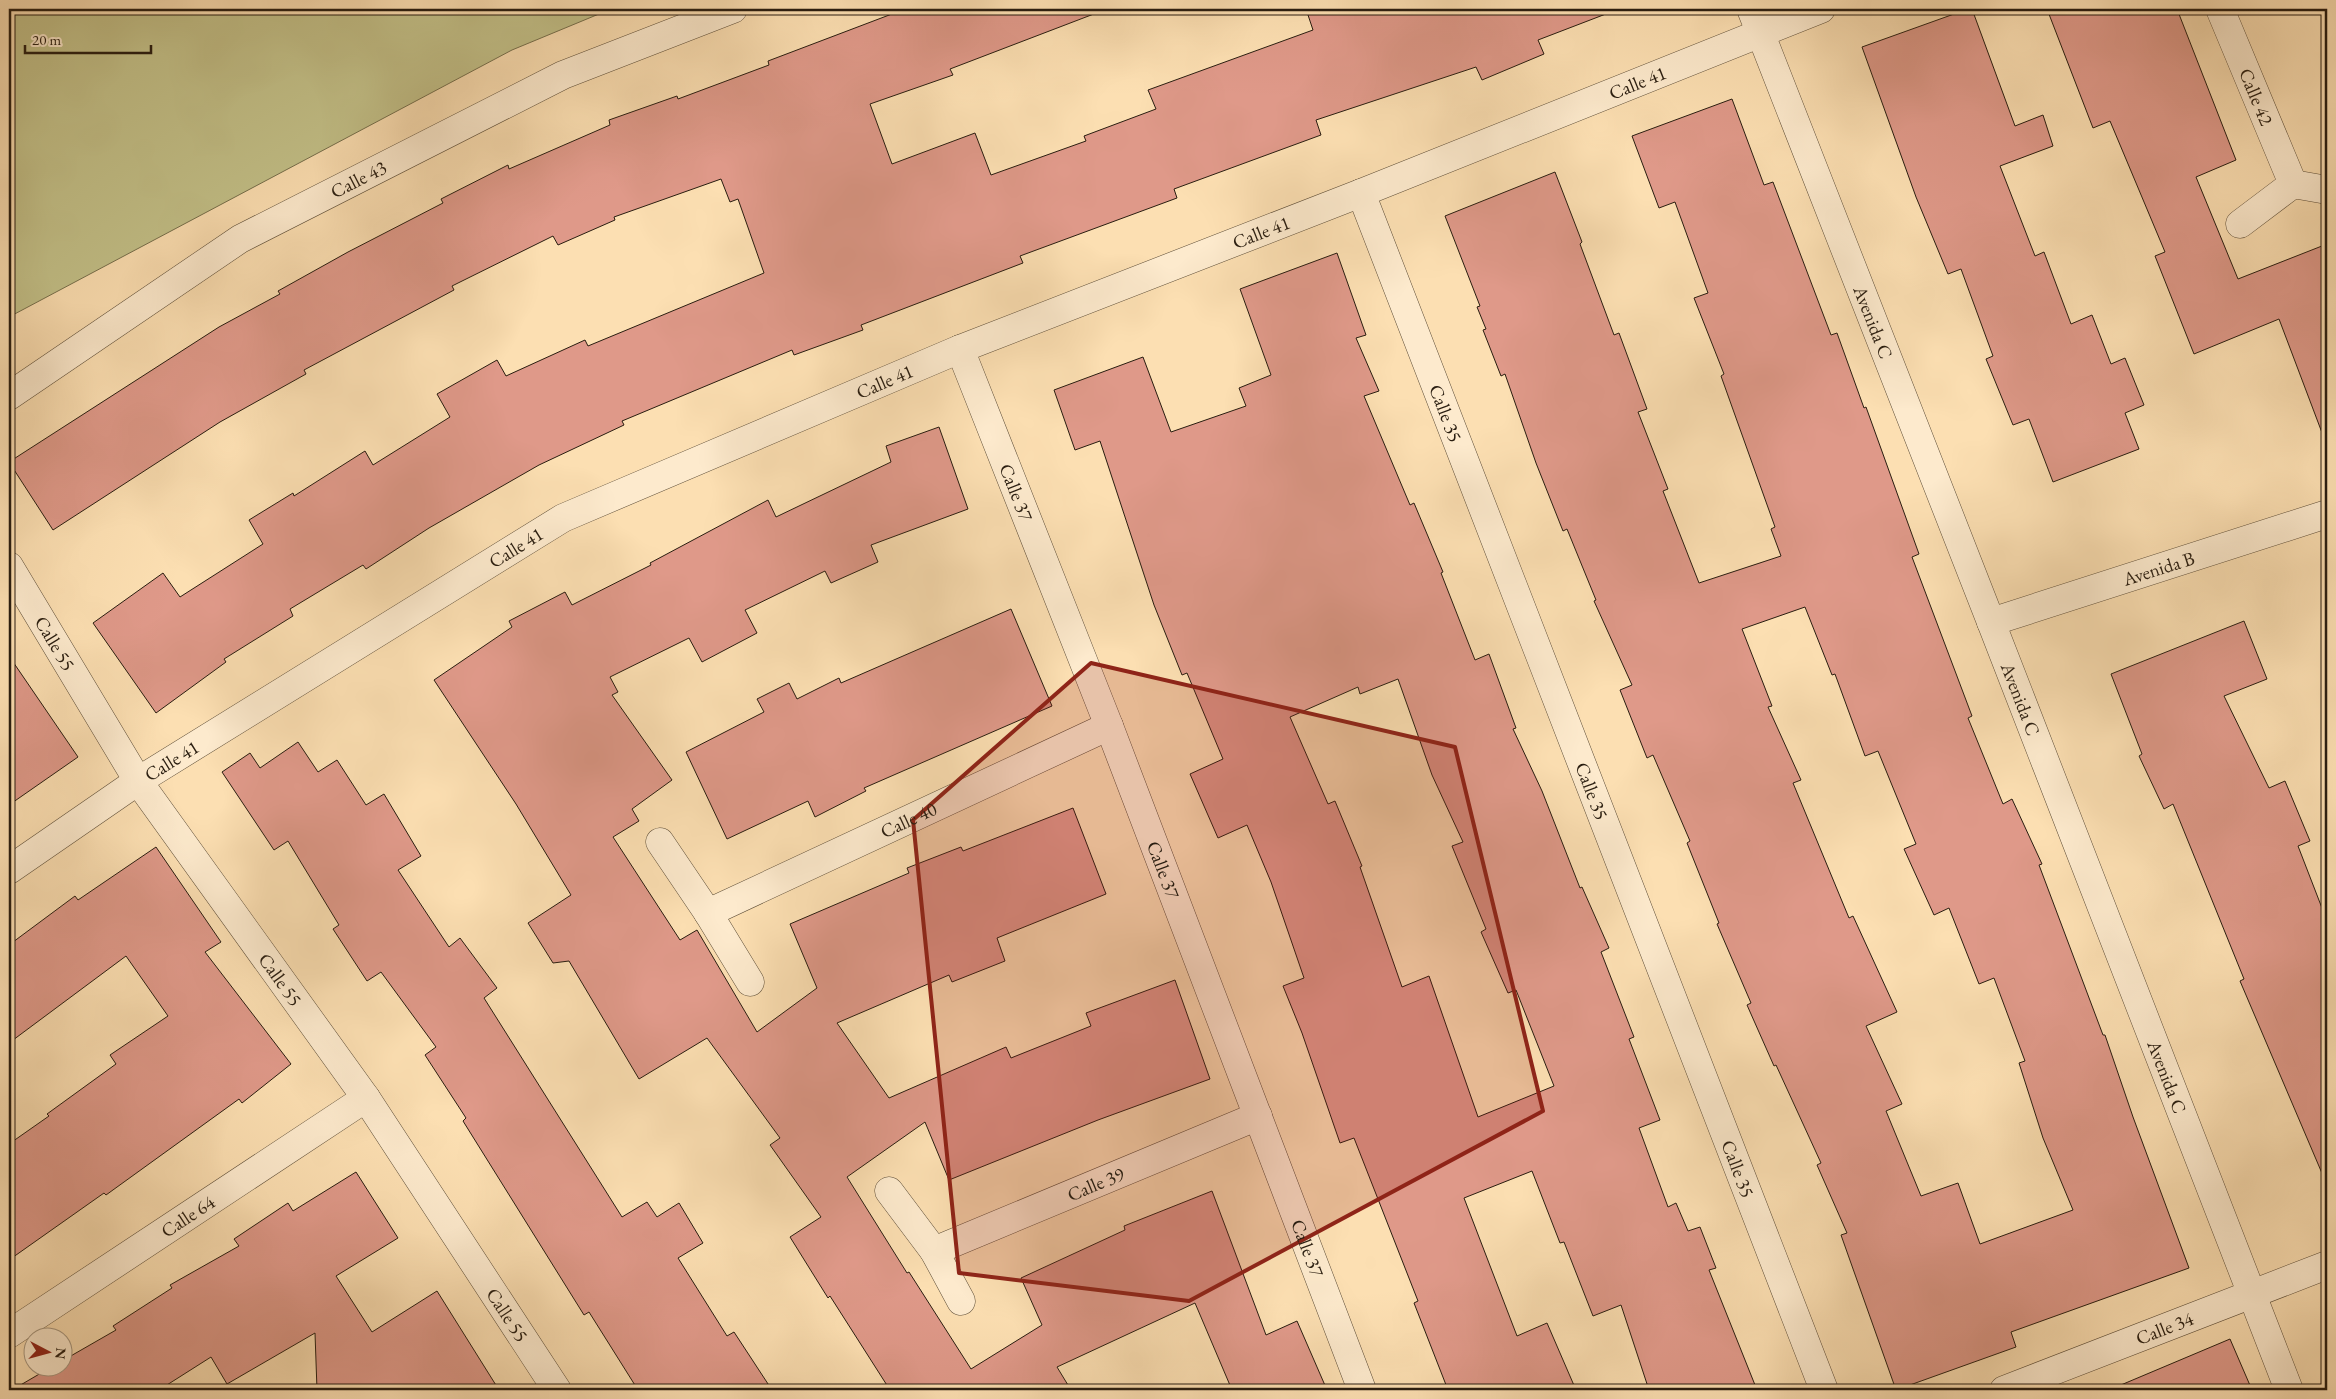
<svg xmlns="http://www.w3.org/2000/svg" width="2336" height="1399" viewBox="0 0 2336 1399" font-family="'EB Garamond',serif">
  <style>
    .green { fill: #c3c189; stroke: #766f4c }
    .building { fill: #df9989; stroke: #291d10; fill-rule: evenodd }
    .lines { fill: none; stroke-linecap: round; stroke-linejoin: round }
    .minor-casing { stroke: #5e4e38; stroke-width: 29 }
    .minor { stroke: #fdeacd; stroke-width: 28 }
    .marked { fill: #8f2418; fill-opacity: 0.2; stroke: #8f2418; stroke-width: 4; stroke-linejoin: round }
    .labels { text-anchor: middle; stroke-width: 5; stroke-linejoin: round; paint-order: stroke }
    .street-label { font-size: 19px; fill: #291d10; stroke: #fdeacd }
  </style>
  <rect width="100%" height="100%" fill="#fcdfb2"/>
  <filter id="stains"><feTurbulence type="fractalNoise" baseFrequency=".004" numOctaves="4"/><feColorMatrix values="0 0 0 0 .2 0 0 0 0 .09 0 0 0 0 .02 0 0 0 .5 -.17"/></filter>
  <radialGradient id="worn" r=".72"><stop offset=".6" stop-color="#630" stop-opacity="0"/><stop offset="1" stop-color="#630" stop-opacity=".3"/></radialGradient>
  <path class="green" d="M9 9H611L512 50 9 317Z"/>
  <g class="building">
    <path d="M905 9H1099V12L950 69 953 75 870 104 892 164 975 133 991 175 1086 141 1084 136 1156 109 1148 90 1313 30 1306 9H1611V12L1538 40 1544 54 1482 80 1476 67 1316 120 1321 135 1174 189 1177 198 1020 256 1023 263 861 325 863 330 794 355 792 350 622 421 624 425 539 465 429 528 366 569 363 565 290 609 293 616 224 659 226 662 156 713 93 623 163 573 180 597 263 544 249 520 293 493 294 496 365 451 373 465 450 417 437 394 497 360 506 376 585 340 588 346 764 273 738 199 730 202 721 179 614 217 615 220 558 245 553 236 452 286 454 290 304 370 306 374 220 422 53 530 9 462 219 327 280 294 278 291 348 252 443 203 441 199 508 165 509 169 610 125 609 120 677 96 678 99 769 65 768 61Z"/>
    <path d="M1968 9H1972L2015 126 2043 115 2053 146 2000 166 2035 256 2044 252 2071 324 2092 315 2111 364 2125 358 2144 405 2125 413 2139 449 2053 482 2029 419 2013 425 1986 359 1993 356 1961 269 1948 274 1916 197 1862 47Z"/>
    <path d="M2047 9H2177L2236 160 2196 177 2238 279 2327 244V437L2324 438 2279 319 2194 354 2155 256 2165 252 2110 121 2093 128Z"/>
    <path d="M1732 99 1764 185 1773 182 1831 335 1837 333 1864 408 1866 407 1919 554 1912 557 1972 716 1968 718 2003 804 2012 799 2042 864 2039 865 2103 1035H2105L2133 1117 2189 1268 2011 1332 2016 1347 1896 1390 1841 1235 1847 1233 1817 1165 1821 1163 1776 1065 1774 1066 1747 1005 1751 1003 1717 924 1719 923 1687 843 1690 841 1653 755 1647 758 1620 690 1632 685 1594 601 1596 600 1567 529 1563 531 1536 463 1505 374 1501 376 1483 330 1486 329 1477 307 1480 306 1445 216 1555 172 1582 242 1580 244 1614 335 1619 333 1647 409 1638 412 1668 489 1663 491 1699 583 1781 556 1771 529 1775 527 1721 376 1724 374 1694 298 1708 293 1675 202 1659 208 1632 136ZM1805 607 1832 675 1835 674 1865 756 1878 751 1916 844 1904 849 1934 915 1949 908 1979 984 1994 978 2025 1061 2019 1063 2043 1138 2073 1210 1980 1244 1958 1183 1921 1196 1886 1111 1902 1104 1866 1026 1897 1012 1853 916 1849 918 1793 783 1801 780 1768 707 1772 706 1742 629Z"/>
    <path d="M1337 253 1366 335 1356 338 1379 391 1364 396 1410 505 1414 503 1443 572 1441 573 1475 660 1489 654 1516 728 1513 729 1542 791 1580 888 1582 887 1609 948 1601 952 1634 1037 1629 1039 1660 1120 1639 1128 1668 1207 1676 1203 1688 1231 1700 1227 1716 1268 1709 1270 1757 1390H1649L1621 1305 1593 1316 1564 1242 1560 1243 1532 1171 1464 1198 1517 1336 1547 1323 1576 1390H1448L1414 1303 1418 1301 1354 1138 1340 1143 1302 1033 1283 986 1304 978 1271 882 1247 825 1218 838 1190 774 1223 759 1187 673 1182 675 1154 605 1100 441 1075 450 1054 390 1143 357 1171 432 1246 406 1239 388 1271 375 1240 289ZM1398 679 1432 775 1463 842 1452 846 1486 929 1481 932 1508 993 1516 990 1554 1086 1478 1117 1429 976 1402 987 1360 867 1362 866 1335 801 1328 804 1290 717 1358 687 1360 694Z"/>
    <path d="M939 427 968 509 871 545 878 562 831 583 825 571 745 610 757 633 702 662 689 638 610 677 618 692 612 695 672 780 632 809 639 821 613 837 680 940 697 930 757 1032 817 988 790 924 909 873 907 868 961 847 963 851 1073 808 1106 894 997 938 1005 961 952 982 949 975 837 1023 889 1098 1006 1047 1011 1058 1091 1026 1086 1013 1175 980 1210 1079 1098 1120 949 1180 925 1122 847 1177 907 1273 909 1272 971 1369 1042 1325 1021 1278 1125 1230 1124 1226 1212 1191 1266 1335 1297 1321 1327 1390H1232L1195 1303 1057 1367 1071 1390H890L830 1296 828 1298 790 1237 821 1217 770 1145 780 1138 707 1038 639 1079 569 961 553 963 528 923 571 895 516 804 434 680 512 627 509 621 565 592 572 605 651 565 650 563 768 500 776 517 891 462 886 446Z"/>
    <path d="M1011 609 1052 706 864 788 866 791 815 817 808 801 727 839 686 752 764 712 757 699 789 683 797 699 839 678 841 683Z"/>
    <path d="M2244 621 2267 679 2224 696 2269 788 2285 781 2310 841 2298 846 2327 921V1185L2240 981 2244 979 2173 804 2164 809 2139 756 2142 754 2111 674Z"/>
    <path d="M9 656 78 757 9 805Z"/>
    <path d="M298 742 318 772 337 760 366 805 384 794 421 856 398 870 449 947 460 938 497 988 484 998 622 1217 647 1202 657 1217 679 1203 703 1243 678 1258 727 1336 734 1332 772 1390H638L589 1312 584 1315 463 1121 466 1118 425 1055 436 1047 381 972 367 981 333 929 339 925 288 841 274 850 222 772 250 753 260 768Z"/>
    <path d="M156 847 221 942 205 952 291 1064 242 1103 239 1099 106 1195 104 1193 9 1260V1144L49 1116 47 1114 116 1064 110 1055 168 1016 126 956 9 1043V945L75 896 78 900Z"/>
    <path d="M356 1172 398 1238 336 1276 372 1332 437 1291 499 1390H317L315 1333 227 1384 211 1357 159 1390H12L53 1366H62V1361L116 1330 113 1326 172 1288 170 1285 239 1246 234 1239 288 1203 293 1211Z"/>
    <path d="M2230 1339 2252 1390H2109Z"/>
  </g>
  <g class="lines">
    <g class="minor-casing">
      <g id="minor">
        <path id="s1" d="M1751 9 1991 622 2289 1390"/>
        <path id="s2" d="M2220 9 2293 184"/>
        <path id="s3" d="M1361 193 1824 1390"/>
        <path d="M2240 224 2293 184 2327 190"/>
        <path id="s4" d="M960 349 1109 726 1362 1390"/>
        <path id="s5" d="M9 396 240 239 563 75 733 9"/>
        <path id="s6" d="M9 566 138 781 366 1098 557 1390"/>
        <path id="s7" d="M1991 622 2327 514"/>
        <path d="M660 842 708 913 750 982"/>
        <path id="s8" d="M9 870 138 781 563 518 960 349 1361 193 1821 9"/>
        <path id="s9" d="M708 913 1109 726"/>
        <path d="M889 1191 934 1251 961 1301"/>
        <path id="s10" d="M934 1251 1258 1116"/>
        <path id="s11" d="M9 1334 366 1098"/>
        <path id="s12" d="M2004 1390 2327 1265"/>
      </g>
    </g>
    <use href="#minor" class="minor"/>
  </g>
  <path class="marked" d="M1091 663 1455 747 1543 1111 1189 1301 959 1273 913 820Z"/>
  <g class="labels">
    <g class="street-label">
      <text dy="7" stroke="none"><textPath href="#s8" startOffset="1816">Calle 41</textPath></text>
      <text dy="7" stroke="none"><textPath href="#s2" startOffset="95">Calle 42</textPath></text>
      <text dy="7" stroke="none"><textPath href="#s5" startOffset="412">Calle 43</textPath></text>
      <text dy="7" stroke="none"><textPath href="#s8" startOffset="1411">Calle 41</textPath></text>
      <text dy="7" stroke="none"><textPath href="#s1" startOffset="336">Avenida C</textPath></text>
      <text dy="7" stroke="none"><textPath href="#s8" startOffset="1006">Calle 41</textPath></text>
      <text dy="7" stroke="none"><textPath href="#s3" startOffset="236">Calle 35</textPath></text>
      <text dy="7" stroke="none"><textPath href="#s4" startOffset="154">Calle 37</textPath></text>
      <text dy="7" stroke="none"><textPath href="#s8" startOffset="601">Calle 41</textPath></text>
      <text dy="7" stroke="none"><textPath href="#s7" startOffset="176">Avenida B</textPath></text>
      <text dy="7" stroke="none"><textPath href="#s6" startOffset="90">Calle 55</textPath></text>
      <text dy="7" stroke="none"><textPath href="#s1" startOffset="741">Avenida C</textPath></text>
      <text dy="7" stroke="none"><textPath href="#s8" startOffset="196">Calle 41</textPath></text>
      <text dy="7" stroke="none"><textPath href="#s3" startOffset="641">Calle 35</textPath></text>
      <text dy="7" stroke="none"><textPath href="#s9" startOffset="221">Calle 40</textPath></text>
      <text dy="7" stroke="none"><textPath href="#s4" startOffset="559">Calle 37</textPath></text>
      <text dy="7" stroke="none"><textPath href="#s6" startOffset="495">Calle 55</textPath></text>
      <text dy="7" stroke="none"><textPath href="#s1" startOffset="1146">Avenida C</textPath></text>
      <text dy="7" stroke="none"><textPath href="#s3" startOffset="1046">Calle 35</textPath></text>
      <text dy="7" stroke="none"><textPath href="#s10" startOffset="175">Calle 39</textPath></text>
      <text dy="7" stroke="none"><textPath href="#s11" startOffset="214">Calle 64</textPath></text>
      <text dy="7" stroke="none"><textPath href="#s4" startOffset="964">Calle 37</textPath></text>
      <text dy="7" stroke="none"><textPath href="#s6" startOffset="900">Calle 55</textPath></text>
      <text dy="7" stroke="none"><textPath href="#s12" startOffset="172">Calle 34</textPath></text>
    </g>
  </g>
  <rect width="2336" height="1399" fill="none" stroke="#fcdfb2" stroke-width="30"/>
  <rect x="10" y="10" width="2316" height="1379" fill="none" stroke="#291d10" stroke-width="2.5"/>
  <rect x="15" y="15" width="2306" height="1369" fill="none" stroke="#291d10"/>
  <g transform="translate(48 1352) rotate(96)"><circle r="24" fill="#fdeacd" stroke="#a89881"/>
  <path d="M0-4L9 19L0 12L-9 19Z" fill="#8f2418"/>
  <text y="-8" font-size="14" font-weight="bold" text-anchor="middle" fill="#291d10">N</text>
  </g>
  <path d="M25 45v8h126v-8" fill="none" stroke="#291d10" stroke-width="2.5"/>
  <text x="32" y="45" font-size="15" fill="#291d10" stroke="#fdeacd" stroke-width="4" paint-order="stroke">20 m</text>
  <rect width="100%" height="100%" filter="url(#stains)"/>
  <rect width="100%" height="100%" fill="url(#worn)"/>
</svg>
